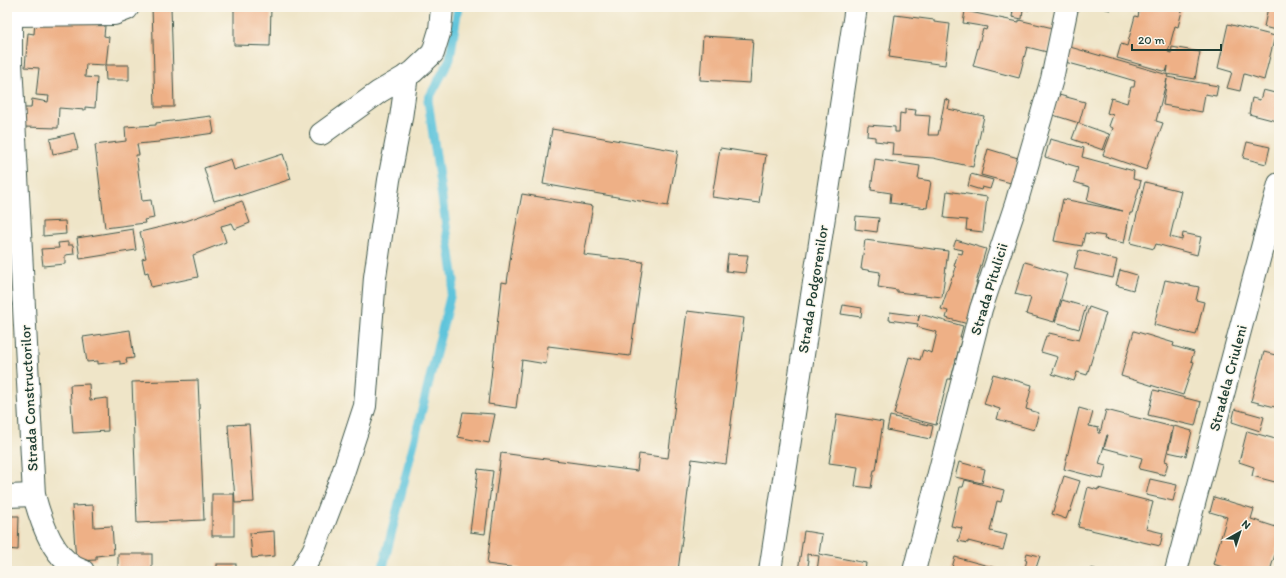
<svg xmlns="http://www.w3.org/2000/svg" width="1286" height="578" viewBox="0 0 1286 578" font-family="Itim,sans-serif">
  <style>
    .lines { fill: none; stroke-linecap: round; stroke-linejoin: round }
    .stream { stroke: #5ec4db; stroke-width: 9 }
    .building { fill: #eeb086 }
    .minor-casing { stroke: #3e564a; stroke-width: 24 }
    .minor { stroke: #fff; stroke-width: 22 }
    .labels { text-anchor: middle; stroke-width: 3; stroke-linejoin: round; paint-order: stroke }
    .street-label { font-size: 15px; fill: #1f3d34; stroke: #fbf7ec }
  </style>
  <rect width="100%" height="100%" fill="#fbf7ec"/>
  <filter id="ink" filterUnits="userSpaceOnUse"><feTurbulence type="fractalNoise" baseFrequency=".025" numOctaves="2"/><feDisplacementMap in="SourceGraphic" scale="8" xChannelSelector="R" yChannelSelector="G"/><feConvolveMatrix kernelMatrix="1 2 1 2 8 2 1 2 1" color-interpolation-filters="sRGB"/></filter>
  <filter id="wash" filterUnits="userSpaceOnUse"><feTurbulence type="fractalNoise" baseFrequency=".012" numOctaves="4" result="noise"/><feDisplacementMap in="SourceGraphic" scale="16" xChannelSelector="R" yChannelSelector="G"/><feGaussianBlur stdDeviation="0.9" result="paint"/><feColorMatrix in="noise" values="0 0 0 0 0 0 0 0 0 0 0 0 0 0 0 0 0 1.4 0 .05"/><feComposite in="paint" operator="in"/></filter>
  <g filter="url(#wash)">
    <rect width="100%" height="100%" fill="#efe5c8"/>
    <g class="lines">
      <path class="stream" d="M382 571 454 281 428 100 450 59 458 7"/>
    </g>
    <g id="blocks">
      <g class="building">
        <path d="M152 7H171L174 107H155Z"/>
        <path d="M234 7H271L270 46 234 45Z"/>
        <path d="M946 7H966L965 11Z"/>
        <path d="M1000 7H1030L1029 10 1023 9 1022 19 1012 17 1013 11 1000 10Z"/>
        <path d="M1099 7H1111L1110 10Z"/>
        <path d="M1125 7H1183L1178 27 1175 26 1168 52 1171 53 1172 47 1200 52 1195 79 1167 74 1168 66 1166 72 1117 58 1121 44 1127 46 1135 16 1138 17 1139 11Z"/>
        <path d="M1268 7 1279 8V31L1264 27Z"/>
        <path d="M965 11 1019 22V20L1053 28 1047 52 1027 47 1019 78 973 66 983 29 986 30 987 27 963 23Z"/>
        <path d="M895 15 934 20V22L950 24 945 65 889 57Z"/>
        <path d="M106 16 104 36 109 37 106 65H129V80H106L105 65 86 64 85 77 97 78 95 108 85 107V110L59 108 58 128 24 127V108H31L32 99 48 102 49 96 36 95 39 68 25 67 28 33 34 34 35 21Z"/>
        <path d="M1228 24 1275 36 1264 80 1244 74 1240 91 1227 88 1232 72 1218 68Z"/>
        <path d="M703 36 753 39 750 83 700 80Z"/>
        <path d="M1070 47 1168 75 1167 77 1218 86 1216 96 1205 94 1202 112 1163 105 1167 79 1156 121 1163 123 1146 170 1103 155 1113 128 1109 126 1113 115 1107 113 1111 98 1127 103 1131 87H1134L1135 81 1091 68V69L1065 62Z"/>
        <path d="M1263 90 1279 94V108L1276 121 1249 114 1252 98 1260 100Z"/>
        <path d="M1059 95 1085 102 1079 123 1053 115Z"/>
        <path d="M945 99 950 101 948 109 984 116 973 167 933 158 892 155 893 143 875 141V137L867 136 868 125 895 127V132H899L900 113 905 114V109L916 110 915 115 930 116 928 135H938Z"/>
        <path d="M211 116 214 133 159 141V142L137 144 139 155H136L142 201 151 200 154 218 144 220 145 223 105 228 95 145 126 141 125 127 156 125V123Z"/>
        <path d="M1078 123 1109 134 1103 150 1072 139Z"/>
        <path d="M552 129 678 151 668 206 543 184Z"/>
        <path d="M74 133 78 149 53 154 50 139Z"/>
        <path d="M1050 139 1084 148 1082 157 1134 171 1133 179 1141 181 1132 213H1130L1124 243 1104 239 1105 236 1085 233 1082 246 1054 241 1063 199 1123 211 1087 201 1090 187 1074 182 1078 167 1045 157Z"/>
        <path d="M1247 142 1270 147 1266 164 1243 158Z"/>
        <path d="M720 148 766 155 759 203 712 197Z"/>
        <path d="M988 149 1018 158 1011 183 981 175Z"/>
        <path d="M283 154 291 179 239 196V194L214 201 204 168 231 159 234 170Z"/>
        <path d="M875 159 920 166 918 179 931 181 927 208 890 203 891 193 871 190Z"/>
        <path d="M971 174 993 180 990 189 982 187 981 190 968 186Z"/>
        <path d="M1145 182 1181 191 1170 237 1182 240 1183 233 1201 237 1197 255 1156 244 1154 249 1130 243Z"/>
        <path d="M947 191 987 197 983 232 966 230 967 220 944 218Z"/>
        <path d="M522 194 593 206 584 255 643 262 630 356 548 346 546 364 522 360 516 408 488 404 502 282 507 283 512 246Z"/>
        <path d="M242 201 250 223 235 229 232 223 221 226 226 242 193 255 198 277 151 287 148 272 145 273 142 259 146 258 140 232 186 221Z"/>
        <path d="M856 216 879 218 877 232 855 229Z"/>
        <path d="M65 221 66 234 43 236V222Z"/>
        <path d="M133 229 136 250 80 259 77 238Z"/>
        <path d="M865 240 948 251 942 297 897 292V290L878 287 880 272 861 269Z"/>
        <path d="M956 240 986 249 976 283H977L971 303 974 304 968 324 946 318 948 311 941 309 952 277H953L956 267 954 266 958 253 962 254 963 250 953 248Z"/>
        <path d="M68 242V245H73L74 254 65 255V264L43 266 41 249 59 248 58 243Z"/>
        <path d="M1079 250 1117 260 1113 278 1074 269Z"/>
        <path d="M728 254 748 255 745 273 726 271Z"/>
        <path d="M1025 262 1068 275 1054 322 1026 314 1031 298 1015 294Z"/>
        <path d="M1120 270 1137 275 1133 290 1116 285Z"/>
        <path d="M1165 280 1199 287 1196 300 1204 302 1196 335 1154 325Z"/>
        <path d="M1062 300 1086 307 1079 329 1055 322Z"/>
        <path d="M843 305 862 308 861 317 841 314Z"/>
        <path d="M1089 307 1106 313 1087 375 1077 372 1074 381 1052 374 1058 357 1041 352 1046 336H1048L1049 333 1079 340Z"/>
        <path d="M687 311 744 318 726 464 692 459 678 571H540L487 564 501 453 637 471 639 454 668 458Z"/>
        <path d="M890 312 919 316 918 321 920 314 963 326 960 337H962L951 379H948L936 425 894 414 909 357 920 360 923 350 932 353 937 332 917 327 918 324 889 320Z"/>
        <path d="M1279 314V327L1275 326Z"/>
        <path d="M130 330 134 358 126 359 127 363 120 364V361L98 364V361L87 362 83 337Z"/>
        <path d="M1134 331 1174 343 1173 346 1194 352 1191 361 1194 362 1183 395 1121 376Z"/>
        <path d="M1264 352 1279 356V408L1251 401Z"/>
        <path d="M993 374 1032 385 1026 409 1039 413 1034 430 997 419 1000 409 984 404Z"/>
        <path d="M198 380 204 520 137 523 132 382Z"/>
        <path d="M89 384 90 400 107 398 108 431 73 433 70 385Z"/>
        <path d="M1154 390 1201 402 1195 426 1148 415Z"/>
        <path d="M1079 408 1093 412 1089 426 1099 428 1098 433H1100L1106 410 1173 427 1165 461 1168 462 1165 475 1139 469 1142 458 1104 448 1108 435H1107L1099 464 1106 466 1103 479 1064 469Z"/>
        <path d="M1235 409 1264 417 1260 431 1232 422Z"/>
        <path d="M463 412 495 414 489 443 458 437Z"/>
        <path d="M837 414 883 422 876 470H874L871 488 855 486 858 467 829 463Z"/>
        <path d="M890 416 933 426 930 439 887 430Z"/>
        <path d="M249 424 254 502 235 503 234 486 233 481H232L228 425Z"/>
        <path d="M1174 426 1192 431 1186 456 1168 452Z"/>
        <path d="M1247 431 1279 440V483L1252 476 1254 467 1239 462Z"/>
        <path d="M959 462 985 469 982 483 955 477Z"/>
        <path d="M478 469 493 471 485 534 470 532Z"/>
        <path d="M1064 476 1080 481 1070 512 1069 511 1066 519 1052 514Z"/>
        <path d="M1150 479 1177 485 1173 501 1146 495Z"/>
        <path d="M965 480 1004 490 1001 502 997 501 990 531 1007 535 1003 550 968 541V543L958 541 962 528 951 526 960 487H963Z"/>
        <path d="M1088 487 1098 490V488L1153 502 1146 529 1163 533 1160 546 1078 527Z"/>
        <rect x="212" y="494" width="22" height="42"/>
        <path d="M1214 497 1254 509 1251 519 1279 528V541L1270 571H1236L1213 564 1227 517 1210 512Z"/>
        <path d="M93 505 94 527 112 526 114 554 96 556V560L76 561 72 506Z"/>
        <path d="M7 516H19L18 550 7 549Z"/>
        <path d="M274 531 275 556 252 558 250 533Z"/>
        <path d="M804 531 822 534 819 554 866 563 865 571H817L819 556 807 554V559L809 560 807 571H798Z"/>
        <path d="M1027 553 1040 556 1035 571H1024L1027 560H1025Z"/>
        <rect x="118" y="554" width="34" height="17"/>
        <path d="M955 557 1007 571H951Z"/>
        <rect x="217" y="564" width="19" height="7"/>
        <path d="M1091 568 1102 571H1090Z"/>
      </g>
    </g>
  </g>
  <g filter="url(#ink)">
    <use href="#blocks" fill-opacity="0" stroke="#3e564a" stroke-width="1"/>
    <g class="lines">
      <g class="minor-casing">
        <g id="minor">
          <path d="M11 7V63L34 495C41 522 54 562 83 571"/>
          <path d="M11 15 114 14 127 9 128 7"/>
          <path d="M321 134 379 92 413 72 433 53 440 30 442 7"/>
          <path d="M7 496 34 495"/>
          <path d="M302 571 314 549 342 476 365 406 375 277 389 180 401 118 407 75"/>
          <path d="M770 571 856 7"/>
          <path d="M914 571 981 309 1016 204 1052 79 1067 7"/>
          <path d="M1176 571 1279 184"/>
        </g>
      </g>
      <use href="#minor" class="minor"/>
    </g>
  </g>
  <g class="labels">
    <g class="street-label">
      <text transform="translate(813 289) rotate(-81)" y="5">Strada Podgorenilor</text>
      <text transform="translate(989 289) rotate(-73)" y="5">Strada Pitulicii</text>
      <text transform="translate(1228 378) rotate(-75)" y="5">Stradela Criuleni</text>
      <text transform="translate(29 398) rotate(-93)" y="5">Strada Constructorilor</text>
    </g>
  </g>
  <rect width="1286" height="578" fill="none" stroke="#fbf7ec" stroke-width="24"/>
  <g transform="translate(1240 532) rotate(39)" stroke="#fbf7ec" stroke-width="3" paint-order="stroke">
  <path d="M0-3L7 15L0 10L-7 15Z" fill="#1f3d34"/>
  <text y="-6" font-size="11" font-weight="bold" text-anchor="middle" fill="#1f3d34">N</text>
  </g>
  <path d="M1132 44v6h89v-6" fill="none" stroke="#1f3d34" stroke-width="2"/>
  <text x="1138" y="44" font-size="12" fill="#1f3d34" stroke="#fbf7ec" stroke-width="3" paint-order="stroke">20 m</text>
</svg>
